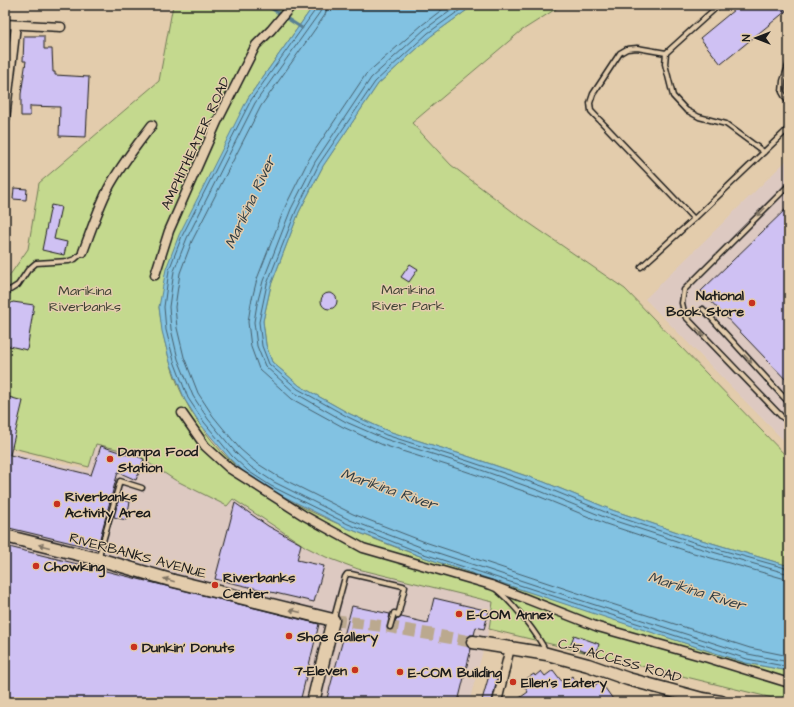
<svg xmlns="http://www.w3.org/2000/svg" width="794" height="707" viewBox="0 0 794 707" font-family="'Architects Daughter',sans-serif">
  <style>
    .built { fill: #ddc9c1 }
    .green { fill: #c4d98e; stroke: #707a55 }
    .water { fill: #82c2e2; stroke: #598093 }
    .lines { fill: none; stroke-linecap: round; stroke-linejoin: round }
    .shore { stroke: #455e6b; stroke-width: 1 }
    .stream { stroke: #598093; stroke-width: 3 }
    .building { fill: #cfc1f3; stroke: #1c1c1c }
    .secondary-tunnel { stroke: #bba98f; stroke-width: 12; stroke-dasharray: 12 6; stroke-linecap: butt }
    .lane-casing { stroke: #1c1c1c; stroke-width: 7 }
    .street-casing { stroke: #1c1c1c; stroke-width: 11 }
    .secondary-casing { stroke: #1c1c1c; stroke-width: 15 }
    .lane { stroke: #e3ccac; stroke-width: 4 }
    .street { stroke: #e3ccac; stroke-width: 8 }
    .secondary { stroke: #e3ccac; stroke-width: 12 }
    .oneway { fill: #807464 }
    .poi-dot { fill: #c8321e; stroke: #e3ccac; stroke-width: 1.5 }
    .labels { text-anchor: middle; stroke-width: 3; stroke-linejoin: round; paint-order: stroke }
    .street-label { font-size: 14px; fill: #1c1c1c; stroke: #e3ccac }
    .park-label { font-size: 14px; fill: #3e4233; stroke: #e3ccac }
    .poi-label { font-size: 14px; font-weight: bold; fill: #1c1c1c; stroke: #e3ccac; text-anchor: start }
    .water-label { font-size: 15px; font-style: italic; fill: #303d44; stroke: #e3ccac }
  </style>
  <rect width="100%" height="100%" fill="#e3ccac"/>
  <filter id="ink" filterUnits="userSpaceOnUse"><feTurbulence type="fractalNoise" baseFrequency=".025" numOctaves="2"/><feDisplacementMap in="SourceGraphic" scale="8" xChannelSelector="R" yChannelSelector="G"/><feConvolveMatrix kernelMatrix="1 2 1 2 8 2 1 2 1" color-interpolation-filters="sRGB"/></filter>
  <g filter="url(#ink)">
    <g class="built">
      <path d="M789 158V446L645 299Z"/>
      <path d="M96 444 129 452 228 505 233 498 306 547 326 557 358 569 493 602 489 629 469 702H5V449L88 470Z"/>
    </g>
    <g class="green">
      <path d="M173 5H314L248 98 159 307C163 338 170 371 185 400 198 426 224 458 247 475 267 489 289 500 310 511 346 528 383 543 420 556L746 663 789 671V702L489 629 493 602 358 569 326 557 306 547 233 499 227 506 175 480 144 460 129 452 96 444 89 467 5 446V282L28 249 39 183 159 81Z"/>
      <path d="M474 5H562L521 31 412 123 451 165 516 214 625 289 789 459V566L695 538 612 510 544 482 470 457 388 431 350 414 300 386 272 362 266 345 263 321 271 285 299 212 323 166 378 84 431 36Z"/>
    </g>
    <path class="water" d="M314 5H474L431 36 378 84 323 166 299 212 271 285 263 321 266 345 272 362 300 386 350 414 388 431 470 457 544 482 612 510 695 538 789 566V671L746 663 586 611 420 556 347 528 269 489 246 474 230 459 201 425 185 400 170 362 162 331 159 307 166 269 179 235 248 98Z"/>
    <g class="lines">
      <g class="shore">
        <path d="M317 5 316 9 251 100 182 236 169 270 164 307 166 330 174 361 188 398 204 422 232 456 248 471 271 486 348 524 421 553 587 607 747 659 789 667"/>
        <path d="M322 5 320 12 255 103 187 238 174 271 169 307 171 329 178 359 193 396 208 419 236 453 251 467 274 482 350 520 423 548 589 603 748 654 789 662"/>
        <path d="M328 5 325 15 261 106 192 241 180 273 175 307 177 328 184 357 198 393 213 416 240 449 255 462 277 476 353 514 425 542 590 597 750 648 789 656"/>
        <path d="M448 5 422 25 366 74 309 159 285 207 257 279 251 303 248 322 251 347 259 369 292 399 343 427 383 445 465 471 538 496 606 524 690 552 789 580"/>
        <path d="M459 5 425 29 371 78 315 162 291 209 263 281 257 304 254 322 257 346 265 366 295 393 346 422 385 439 467 465 540 491 609 519 692 546 789 574"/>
        <path d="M467 5 428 33 375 82 319 164 296 211 267 284 259 322 262 346 269 364 298 389 348 417 386 435 468 461 542 486 610 514 693 542 789 569"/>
      </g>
      <path class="stream" d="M266 5 302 28"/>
    </g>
    <g class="building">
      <path d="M740 5H781L786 11 721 64 700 38Z"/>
      <path d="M24 36H44V49H52L53 72H55V75L89 77 86 137 59 136 60 107 30 106V116H21V94L26 61H23Z"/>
      <path d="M14 188 27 189 26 200 13 199Z"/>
      <path d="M51 205 61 207 54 239 67 242 64 255 42 250Z"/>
      <path d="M789 206V383L701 291Z"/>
      <path d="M410 264 418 269 409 282 401 277Z"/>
      <circle cx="329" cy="301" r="8"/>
      <path d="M13 302 34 305 27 350 5 345V314H6L7 306Z"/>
      <path d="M5 396 23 401 10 455 91 475 101 446 128 455 129 453 144 459 136 480 118 472 97 549 5 527Z"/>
      <path d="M119 499 130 502 126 520 114 517Z"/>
      <path d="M235 503 268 526 301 544 297 560 324 566 314 602 215 579Z"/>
      <path d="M5 546 319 624 300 702H5Z"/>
      <path d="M434 598 489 611 484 629 476 627 474 635H470L466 640V645L471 649 458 702H326L352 606 390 614 387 627 388 630H390L393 628 396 619H399L401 617 428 623Z"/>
      <path d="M574 635 599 644 596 655 570 647Z"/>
      <path d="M553 670 563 683 572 676 580 686 588 680 593 687 600 681 615 702H514L528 692 521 682 534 674 535 676 541 671 545 676Z"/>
      <path d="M490 672 498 675 492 702 482 700Z"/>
    </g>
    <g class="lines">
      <path class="secondary-tunnel" d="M333 620 390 627 473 642"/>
      <g class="lane-casing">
        <g id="lane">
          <path d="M719 5 666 53 665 64 673 96 686 110 699 117 726 124 764 152"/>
          <path d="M666 53 637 48 627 49 620 53 593 94 590 103 591 111 694 219"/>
          <path d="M789 63 783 81 782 92 789 104"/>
          <path d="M789 185 684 290 682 303 685 316 782 417 789 422"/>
          <path d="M641 267 694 219 789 128"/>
          <path d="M5 293 18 285 28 270 36 263 69 261 75 259 83 252"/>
          <path d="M703 309 789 403"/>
          <path d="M98 559 120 481 142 488"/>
          <path d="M497 590C513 603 538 634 546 652"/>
          <path d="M334 618 345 577 347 574H351L403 586 405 587 398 616"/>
          <path d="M390 627 394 613 399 614"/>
        </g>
      </g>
      <g class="street-casing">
        <g id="street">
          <path d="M5 24 61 27"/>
          <path d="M5 119 16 25"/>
          <path d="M83 252C91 231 98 209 108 189 120 166 137 145 152 125"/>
          <path d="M155 275 169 231 217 122 256 45 271 30 292 5"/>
          <path d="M182 413 205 446 229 468 303 515 363 548 491 585 598 627 708 658 789 683"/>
          <path d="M497 702 510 648"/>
        </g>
      </g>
      <g class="secondary-casing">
        <g id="secondary">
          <path d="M5 536 98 559 174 581 333 620 313 702"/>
          <path d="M473 642 547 654 588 665 628 679 702 699 721 702"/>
        </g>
      </g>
      <use href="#lane" class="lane"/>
      <use href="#street" class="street"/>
      <use href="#secondary" class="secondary"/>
    </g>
    <defs><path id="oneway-solid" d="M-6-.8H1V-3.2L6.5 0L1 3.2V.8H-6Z"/></defs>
    <g class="oneway">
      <use href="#oneway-solid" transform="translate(761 212) rotate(135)"/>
      <use href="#oneway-solid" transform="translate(700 332) rotate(46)"/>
      <use href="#oneway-solid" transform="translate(748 359) rotate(47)"/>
      <use href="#oneway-solid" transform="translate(44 546) rotate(-166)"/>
      <use href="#oneway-solid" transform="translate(169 580) rotate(-164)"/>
      <use href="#oneway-solid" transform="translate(295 611) rotate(-166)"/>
    </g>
  </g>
  <g class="poi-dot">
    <circle cx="752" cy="303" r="4"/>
    <circle cx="110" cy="459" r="4"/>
    <circle cx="57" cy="504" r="4"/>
    <circle cx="36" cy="566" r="4"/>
    <circle cx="215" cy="585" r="4"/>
    <circle cx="459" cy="614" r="4"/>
    <circle cx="289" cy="636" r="4"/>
    <circle cx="134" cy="647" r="4"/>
    <circle cx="355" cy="670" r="4"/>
    <circle cx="400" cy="672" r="4"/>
    <circle cx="513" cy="682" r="4"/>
  </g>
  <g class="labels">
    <g class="street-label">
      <text transform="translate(195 143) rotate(-65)" y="5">AMPHITHEATER ROAD</text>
      <text transform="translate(138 555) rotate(15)" y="5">RIVERBANKS AVENUE</text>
      <text transform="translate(620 660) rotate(16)" y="5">C-5 ACCESS ROAD</text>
    </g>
    <g class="park-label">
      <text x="408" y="294">Marikina<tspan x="408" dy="16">River Park</tspan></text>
      <text x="85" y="295">Marikina<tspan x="85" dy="16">Riverbanks</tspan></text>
    </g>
    <g class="poi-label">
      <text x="744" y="300" text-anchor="end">National<tspan x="744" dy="16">Book Store</tspan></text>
      <text x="118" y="456">Dampa Food<tspan x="118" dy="16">Station</tspan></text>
      <text x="65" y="501">Riverbanks<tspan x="65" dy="16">Activity Area</tspan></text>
      <text x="44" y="571">Chowking</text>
      <text x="223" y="582">Riverbanks<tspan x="223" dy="16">Center</tspan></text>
      <text x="467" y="619">E-COM Annex</text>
      <text x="297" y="641">Shoe Gallery</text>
      <text x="142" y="652">Dunkin' Donuts</text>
      <text x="347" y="675" text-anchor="end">7-Eleven</text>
      <text x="408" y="677">E-COM Building</text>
      <text x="521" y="687">Ellen's Eatery</text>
    </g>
    <g class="water-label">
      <text transform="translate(250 202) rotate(-65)" y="5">Marikina River</text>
      <text transform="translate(389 489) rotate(19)" y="5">Marikina River</text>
      <text transform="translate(697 591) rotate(17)" y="5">Marikina River</text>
    </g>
  </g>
  <rect width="794" height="707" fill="none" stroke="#e3ccac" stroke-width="20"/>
  <rect x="10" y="10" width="774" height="687" fill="none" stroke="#1c1c1c" stroke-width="1.5" filter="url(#ink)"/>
  <g transform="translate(756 38) rotate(270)" stroke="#e3ccac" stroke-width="3" paint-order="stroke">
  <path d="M0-3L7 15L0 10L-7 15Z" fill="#1c1c1c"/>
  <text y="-6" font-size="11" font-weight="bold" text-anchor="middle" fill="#1c1c1c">N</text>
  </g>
</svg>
